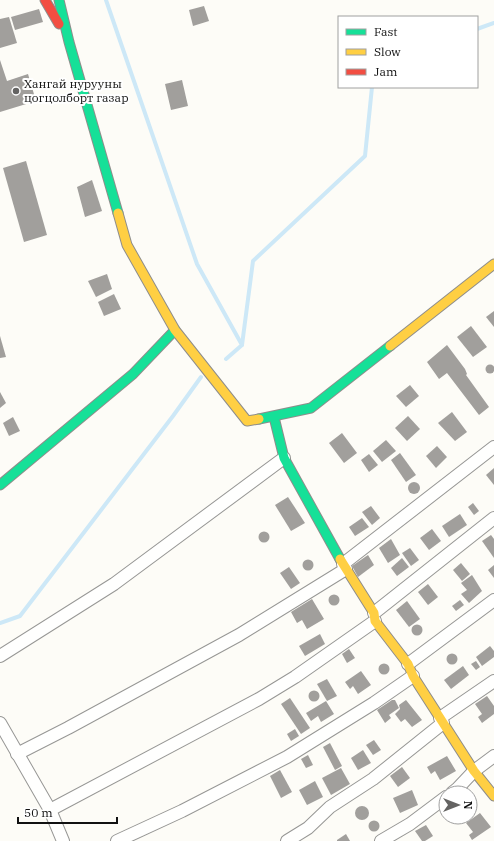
<svg xmlns="http://www.w3.org/2000/svg" width="494" height="841" viewBox="0 0 494 841" font-family="'IBM Plex Serif',serif">
  <style>
    .lines { fill: none; stroke-linecap: round; stroke-linejoin: round }
    .stream { stroke: #cde8f7; stroke-width: 4 }
    .building { fill: #a19f9c }
    .street-casing { stroke: #979795; stroke-width: 14 }
    .fast-casing { stroke: #8e8d8b; stroke-width: 11 }
    .slow-casing { stroke: #8e8d8b; stroke-width: 11 }
    .jam-casing { stroke: #8e8d8b; stroke-width: 11 }
    .street { stroke: #fffffe; stroke-width: 12 }
    .fast { stroke: #16e098; stroke-width: 9 }
    .slow { stroke: #ffcf43; stroke-width: 9 }
    .jam { stroke: #f24e42; stroke-width: 9 }
    .poi-dot { fill: #646362; stroke: #fff; stroke-width: 1.5 }
    .labels { text-anchor: middle; stroke-width: 4; stroke-linejoin: round; paint-order: stroke }
    .poi-label { font-size: 12px; fill: #111; stroke: #fff; text-anchor: start }
  </style>
  <rect width="100%" height="100%" fill="#fdfcf7"/>
  <g class="lines">
    <g class="stream">
      <path d="M106 0 197 264 242 345 226 359"/>
      <path d="M477 29 494 23"/>
      <path d="M242 345 253 261 365 156 372 87"/>
      <path d="M0 623 20 616 173 416 201 377"/>
    </g>
  </g>
  <g class="building">
    <path d="M204 6 209 21 193 26 189 10Z"/>
    <path d="M39 9 43 22 15 30 11 17Z"/>
    <path d="M9 17 17 43 0 48V19Z"/>
    <path d="M0 60 7 81 28 74 36 101 0 112Z"/>
    <path d="M182 80 188 106 171 110 165 84Z"/>
    <path d="M26 161 47 235 24 242 3 168Z"/>
    <path d="M92 180 102 211 85 217 77 187Z"/>
    <path d="M107 274 112 289 96 297 88 281Z"/>
    <path d="M114 294 121 309 104 316 98 302Z"/>
    <path d="M494 311V327L486 317Z"/>
    <path d="M471 326 487 347 473 357 457 337Z"/>
    <path d="M0 336 6 357 0 358Z"/>
    <path d="M447 345 465 369 467 374 466 375 489 407 479 415 447 373 439 379 427 362Z"/>
    <circle cx="490" cy="369" r="4.5"/>
    <path d="M410 385 419 396 406 407 396 396Z"/>
    <path d="M0 392 6 403 0 408Z"/>
    <path d="M452 412 467 432 455 441 438 423Z"/>
    <path d="M408 416 420 429 407 441 395 428Z"/>
    <path d="M13 417 20 431 9 436 3 423Z"/>
    <path d="M342 433 357 453 344 463 329 443Z"/>
    <path d="M386 440 396 451 382 462 373 451Z"/>
    <path d="M437 446 447 457 436 468 426 456Z"/>
    <path d="M400 453 416 475 406 482 391 460Z"/>
    <path d="M369 454 378 465 369 472 361 460Z"/>
    <path d="M494 468V485L486 475Z"/>
    <circle cx="414" cy="488" r="6"/>
    <path d="M288 497 305 523 291 531 275 505Z"/>
    <path d="M473 503 479 511 474 515 468 507Z"/>
    <path d="M371 506 380 518 372 525 362 512Z"/>
    <path d="M460 514 467 525 449 537 442 526Z"/>
    <path d="M362 518 369 527 355 536 349 527Z"/>
    <path d="M432 529 441 541 429 550 420 538Z"/>
    <circle cx="264" cy="537" r="5.5"/>
    <path d="M491 535 494 539V558L482 541Z"/>
    <path d="M391 539 400 555 388 563 379 548Z"/>
    <path d="M410 548 419 560 411 566 402 553Z"/>
    <path d="M368 555 374 565 358 577 352 566Z"/>
    <path d="M402 558 409 567 397 576 391 568Z"/>
    <circle cx="308" cy="565" r="5.5"/>
    <path d="M461 563 470 574 462 581 453 570Z"/>
    <path d="M494 565V578L488 570Z"/>
    <path d="M289 567 300 583 291 589 280 573Z"/>
    <path d="M472 575 482 591 469 603 461 594 467 590 461 583Z"/>
    <path d="M428 584 438 597 428 605 418 592Z"/>
    <circle cx="334" cy="600" r="5.5"/>
    <path d="M312 599 324 619 307 629 302 620 297 623 291 612Z"/>
    <path d="M460 600 464 605 456 611 452 606Z"/>
    <path d="M407 601 420 619 409 627 396 610Z"/>
    <circle cx="417" cy="630" r="5.5"/>
    <path d="M320 634 325 644 305 656 299 646Z"/>
    <path d="M490 646 494 651V657L482 666 476 657Z"/>
    <path d="M349 649 355 658 347 663 342 654Z"/>
    <circle cx="452" cy="659" r="5.5"/>
    <path d="M476 661 480 667 476 670 471 664Z"/>
    <circle cx="384" cy="669" r="5.5"/>
    <path d="M463 666 469 675 451 689 444 680Z"/>
    <path d="M361 671 371 685 358 694 353 686 350 689 345 682Z"/>
    <path d="M327 679 337 696 327 701 317 684Z"/>
    <circle cx="314" cy="696" r="5.5"/>
    <path d="M487 696 494 706V714L482 723 478 717 482 714 475 704Z"/>
    <path d="M290 698 310 728 301 734 281 704Z"/>
    <path d="M392 700H395L399 708 389 715 391 718 385 723 377 710Z"/>
    <path d="M406 700 422 720 412 727 405 719 401 722 395 714 400 709 399 705Z"/>
    <path d="M326 701 334 714 321 722 318 716 311 721 306 713Z"/>
    <path d="M295 729 299 736 291 741 287 734Z"/>
    <path d="M374 740 381 750 373 755 366 745Z"/>
    <path d="M330 743 342 766 335 770 323 747Z"/>
    <path d="M363 750 371 763 358 770 351 758Z"/>
    <path d="M308 755 313 765 306 768 301 759Z"/>
    <path d="M447 756 456 771 440 780 435 771 431 774 427 767Z"/>
    <path d="M402 767 410 778 398 787 390 776Z"/>
    <path d="M341 768 350 784 331 795 322 778Z"/>
    <path d="M280 770 292 792 281 798 270 776Z"/>
    <path d="M315 781 323 797 307 805 299 790Z"/>
    <path d="M412 790 418 805 400 813 393 798Z"/>
    <path d="M470 798 477 808 470 813Z"/>
    <circle cx="362" cy="813" r="7"/>
    <path d="M480 813 491 827 472 840 469 835 473 832 466 823Z"/>
    <circle cx="374" cy="826" r="5.5"/>
    <path d="M426 825 433 836 425 841H422L415 831Z"/>
    <path d="M346 834 350 841H337V840Z"/>
  </g>
  <g class="lines">
    <g class="street-casing">
      <g id="street">
        <path d="M343 564 494 447"/>
        <path d="M374 613 494 518"/>
        <path d="M0 656 114 584 284 458"/>
        <path d="M408 664 494 600"/>
        <path d="M440 718 494 681"/>
        <path d="M0 723 50 810 63 841"/>
        <path d="M17 754 68 728 239 635 346 569"/>
        <path d="M452 793 457 789 474 771 494 756"/>
        <path d="M50 810 259 699 295 677 375 621"/>
        <path d="M117 841 182 811 287 757 374 703 413 676"/>
        <path d="M287 841 308 828 330 807 373 779 443 723"/>
        <path d="M381 841 410 824 446 797"/>
      </g>
    </g>
    <g class="fast-casing">
      <g id="fast">
        <path d="M59 0 69 42 118 213"/>
        <path d="M274 417 284 458 340 559"/>
        <path d="M259 419 311 408 390 346"/>
        <path d="M0 485 133 374 175 330"/>
      </g>
    </g>
    <g class="slow-casing">
      <g id="slow">
        <path d="M118 213 127 245 175 330 247 421 259 419"/>
        <path d="M390 346 494 264"/>
        <path d="M340 559 374 613 375 621 408 664 413 676 474 771 494 796"/>
      </g>
    </g>
    <g class="jam-casing">
      <path id="jam" d="M45 0 59 24"/>
    </g>
    <use href="#street" class="street"/>
    <use href="#fast" class="fast"/>
    <use href="#slow" class="slow"/>
    <use href="#jam" class="jam"/>
  </g>
  <circle class="poi-dot" cx="16" cy="91" r="4"/>
  <g class="labels">
    <g class="poi-label">
      <text x="24" y="88">Хангай нурууны<tspan x="24" dy="14">цогцолборт газар</tspan></text>
    </g>
  </g>
  <rect x="338" y="16" width="140" height="72" fill="#ffffff" stroke="#a0a0a0"/>
  <rect x="346" y="29" width="20" height="6" fill="#16e098" stroke="#a0a0a0"/>
  <text x="374" y="36" font-size="12" fill="#111111">Fast</text>
  <rect x="346" y="49" width="20" height="6" fill="#ffcf43" stroke="#a0a0a0"/>
  <text x="374" y="56" font-size="12" fill="#111111">Slow</text>
  <rect x="346" y="69" width="20" height="6" fill="#f24e42" stroke="#a0a0a0"/>
  <text x="374" y="76" font-size="12" fill="#111111">Jam</text>
  <g transform="translate(458 805) rotate(90)"><circle r="19" fill="#ffffff" stroke="#a0a0a0"/>
  <path d="M0-3L7 15L0 10L-7 15Z" fill="#646362"/>
  <text y="-6" font-size="11" font-weight="bold" text-anchor="middle" fill="#111111">N</text>
  </g>
  <path d="M18 817v6h99v-6" fill="none" stroke="#111111" stroke-width="2"/>
  <text x="24" y="817" font-size="12" fill="#111111" stroke="#ffffff" stroke-width="3" paint-order="stroke">50 m</text>
</svg>
